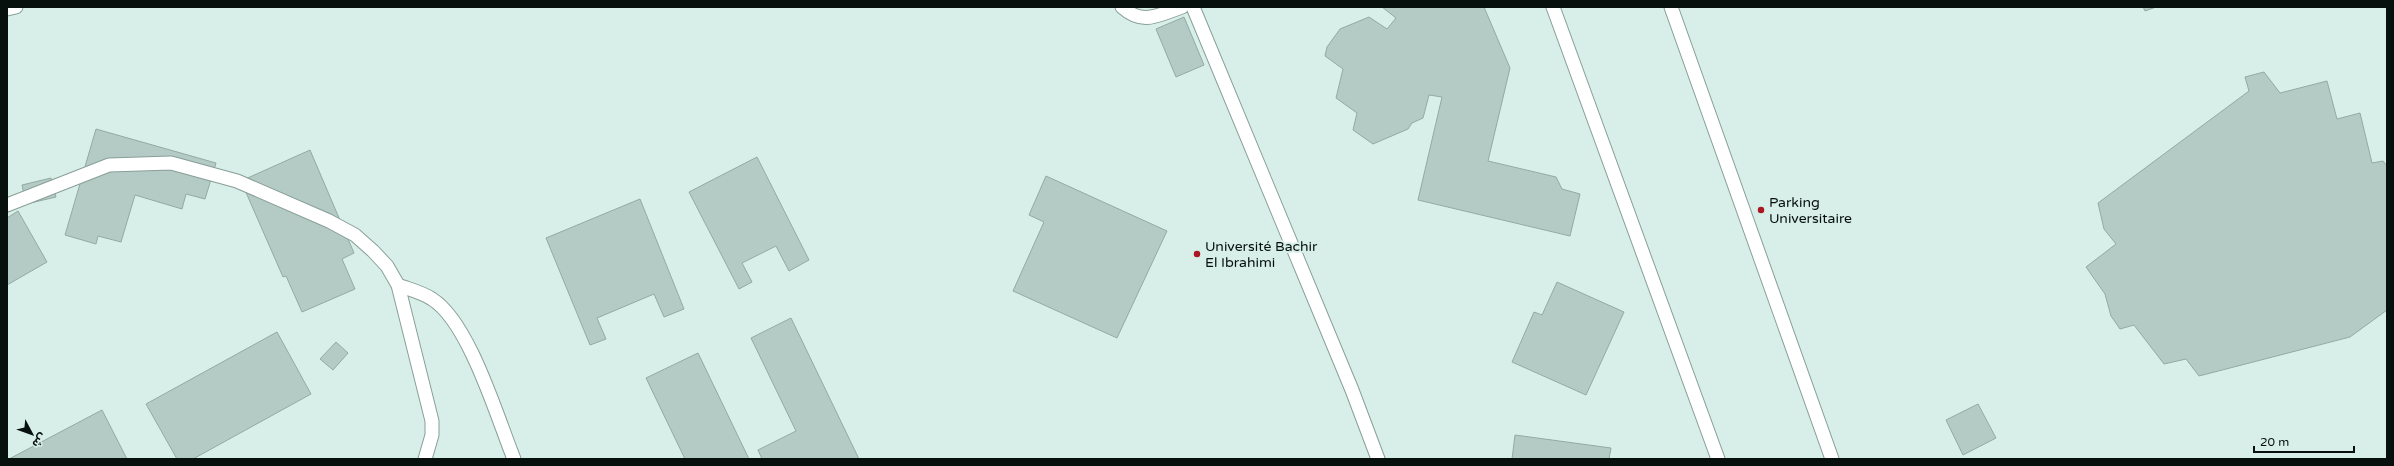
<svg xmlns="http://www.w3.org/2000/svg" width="2394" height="466" viewBox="0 0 2394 466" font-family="'Varela Round','Noto Sans Arabic',sans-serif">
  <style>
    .building { fill: #b3cbc4; stroke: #93aaa3 }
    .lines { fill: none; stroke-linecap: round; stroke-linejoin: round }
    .service-casing { stroke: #889f98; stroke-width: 15 }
    .service { stroke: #fff; stroke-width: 13 }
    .poi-dot { fill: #ab1721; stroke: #d7efe8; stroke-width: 1.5 }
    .labels { text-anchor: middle; stroke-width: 4; stroke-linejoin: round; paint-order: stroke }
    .poi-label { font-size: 14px; fill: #08100e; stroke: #d7efe8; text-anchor: start }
  </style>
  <rect width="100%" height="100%" fill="#d7efe8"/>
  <g class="building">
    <path d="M1382 7H1484L1510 68 1488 161 1556 177 1562 189 1580 194 1570 236 1418 200 1442 97 1429 95 1423 118 1412 123 1408 129 1373 144 1353 130 1357 113 1336 98 1343 69 1325 56 1327 47 1340 29 1369 17 1387 29 1396 18Z"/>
    <path d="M2143 7H2156L2145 11Z"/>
    <path d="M1184 17 1204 65 1176 77 1156 29Z"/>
    <path d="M2264 72 2280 93 2327 81 2337 119 2360 113 2372 163 2383 161 2387 166V310L2350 337 2199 376 2186 359 2164 364 2134 325 2120 329 2111 316 2105 294 2086 267 2116 244 2104 229 2098 203 2249 91 2245 77Z"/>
    <path d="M96 129 216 163 205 199 186 194 182 209 135 195 121 242 98 236 96 244 65 235Z"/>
    <path d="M310 150 354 253 342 259 355 289 302 312 286 276 283 277 241 181Z"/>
    <path d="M757 157 809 260 789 271 776 246 742 263 752 282 739 289 689 192Z"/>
    <path d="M1046 176 1167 231 1117 338 1013 291 1044 222 1029 215Z"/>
    <path d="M51 178 56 197 26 204 22 185Z"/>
    <path d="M640 199 684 309 664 317 654 294 597 318 606 339 590 345 546 238Z"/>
    <path d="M18 211 47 262 7 285V218Z"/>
    <path d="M1557 282 1624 312 1586 395 1512 362 1534 312 1542 315Z"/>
    <path d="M791 318 859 459H762L758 450 796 431 751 338Z"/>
    <path d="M277 332 311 394 193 459H177L146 404Z"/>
    <path d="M336 342 348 353 333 370 320 359Z"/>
    <path d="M698 353 749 459H685L646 378Z"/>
    <path d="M1978 404 1996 438 1963 455 1946 420Z"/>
    <path d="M102 410 127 459H9Z"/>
    <path d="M1515 435 1611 448 1609 459H1512Z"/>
  </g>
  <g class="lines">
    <g class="service-casing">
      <g id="service">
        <path d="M1122 7C1143 26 1158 15 1182 7"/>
        <path d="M1193 7 1352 390 1378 459"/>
        <path d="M1553 7 1718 459"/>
        <path d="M1671 7 1832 459"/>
        <path d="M7 9 16 7"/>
        <path d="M7 205 109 165 171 163 237 181 329 221 355 235 373 251 387 266 398 285 432 421V435L425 459"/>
        <path d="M398 285C408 289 422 292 432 299 469 322 497 417 514 459"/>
      </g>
    </g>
    <use href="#service" class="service"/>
  </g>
  <g class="poi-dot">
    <circle cx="1761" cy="210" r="4"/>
    <circle cx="1197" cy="254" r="4"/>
  </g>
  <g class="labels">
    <g class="poi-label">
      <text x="1769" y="207">Parking<tspan x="1769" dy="16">Universitaire</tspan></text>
      <text x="1205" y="251">Université Bachir<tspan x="1205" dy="16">El Ibrahimi</tspan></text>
    </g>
  </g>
  <rect width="2394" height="466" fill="none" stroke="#08100e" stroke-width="16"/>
  <g transform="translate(32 434) rotate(131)" stroke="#d7efe8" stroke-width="3" paint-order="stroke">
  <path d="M0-3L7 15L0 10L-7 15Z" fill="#08100e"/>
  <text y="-6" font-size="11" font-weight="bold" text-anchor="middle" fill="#08100e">ش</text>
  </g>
  <path d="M2254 446v6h100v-6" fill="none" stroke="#08100e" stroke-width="2"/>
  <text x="2260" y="446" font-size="12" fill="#08100e" stroke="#d7efe8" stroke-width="3" paint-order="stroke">20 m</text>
</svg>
